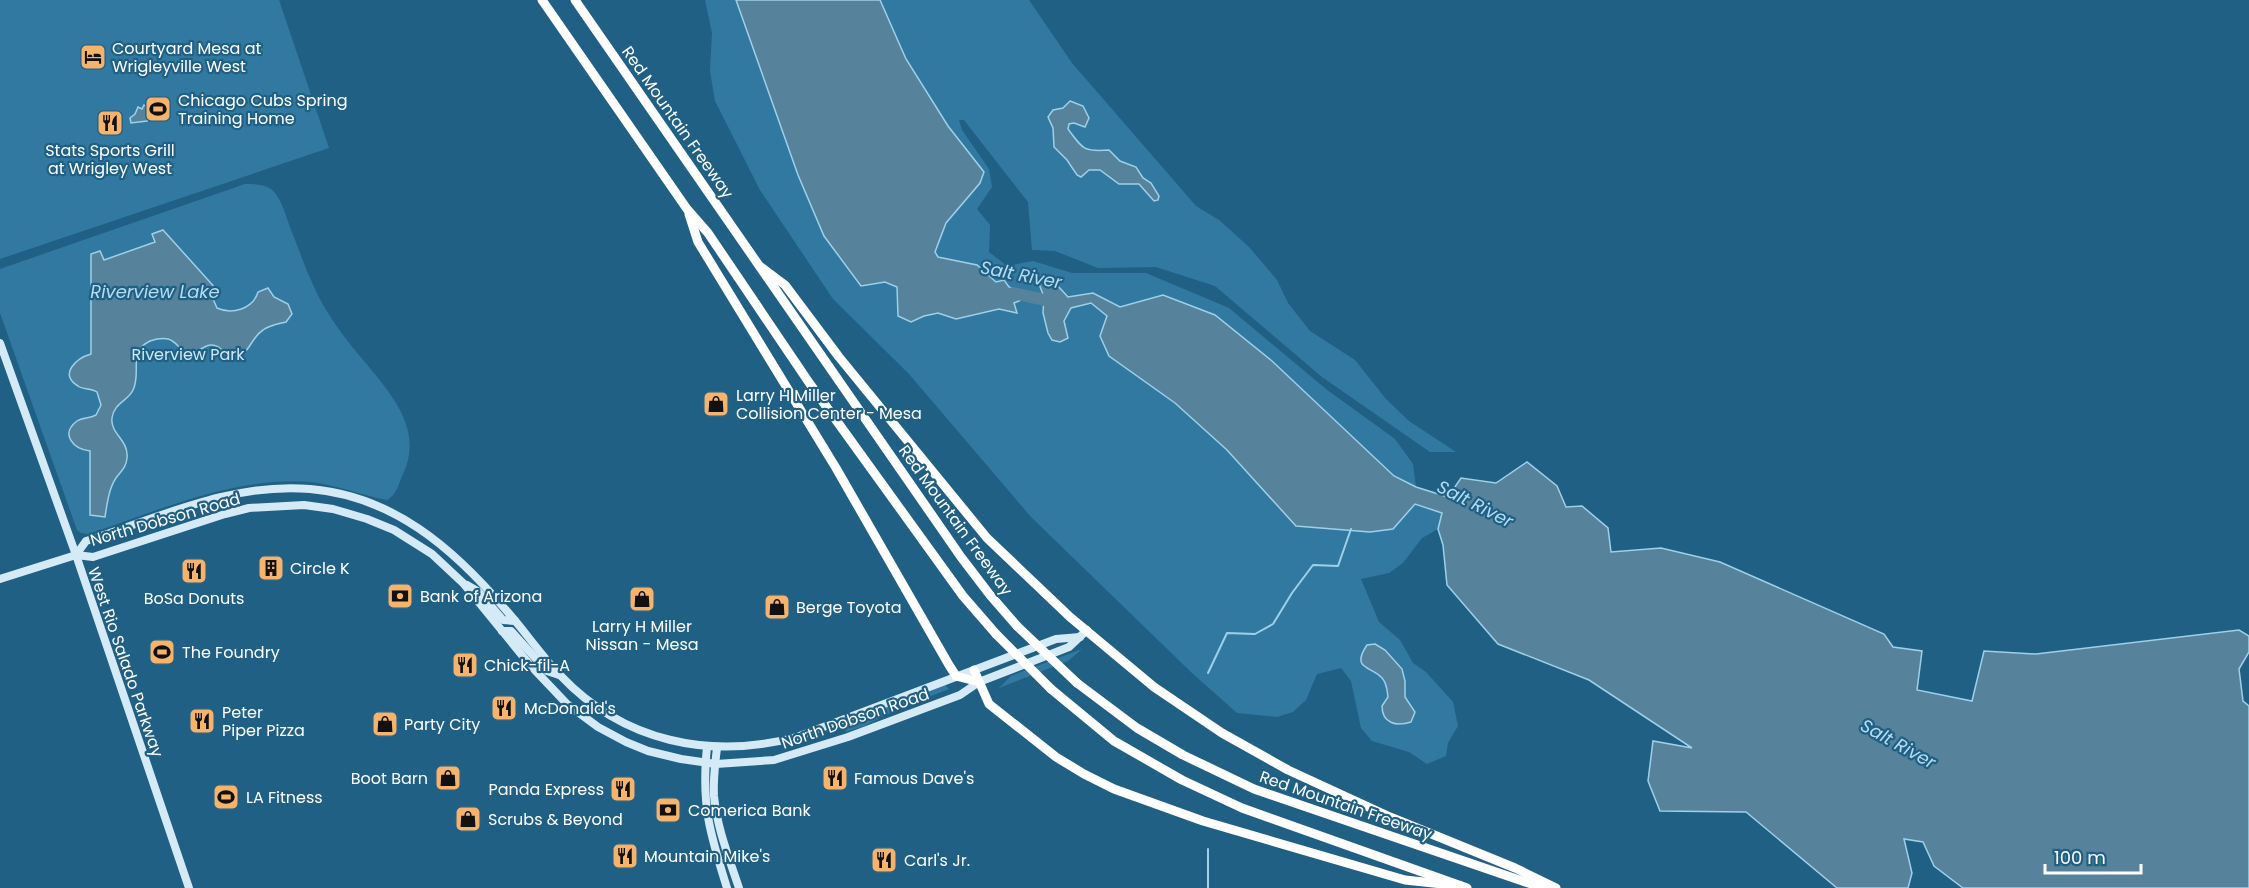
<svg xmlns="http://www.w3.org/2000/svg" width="2249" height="888" viewBox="0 0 2249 888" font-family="Poppins,sans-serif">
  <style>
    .green { fill: #3279a1; fill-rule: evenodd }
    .water { fill: #56839b; stroke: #9ed0ea; stroke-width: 1.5 }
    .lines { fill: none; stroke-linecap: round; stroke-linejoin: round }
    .stream { stroke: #9ed0ea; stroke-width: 2 }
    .river { stroke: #56839b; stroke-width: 12 }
    .secondary { stroke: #d5eaf7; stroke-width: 8 }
    .highway { stroke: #fff; stroke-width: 9 }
    .highway-bridge { stroke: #fff; stroke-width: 9 }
    .labels { text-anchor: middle; stroke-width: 4.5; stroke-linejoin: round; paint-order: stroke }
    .poi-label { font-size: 16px; fill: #fff; stroke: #216085; text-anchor: start }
    .street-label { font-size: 16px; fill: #fff; stroke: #216085 }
    .park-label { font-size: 16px; fill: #cee8f7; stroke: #216085 }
    .water-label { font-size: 18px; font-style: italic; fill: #b5dcf0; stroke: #216085 }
  </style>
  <rect width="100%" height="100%" fill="#216085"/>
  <g class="green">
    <path d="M0 0H279L329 148 0 259Z"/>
    <path d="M705 0H736L798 175 885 282 897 287 898 316 911 322 924 316 939 313 956 319 999 309 1016 312 1014 303 1030 296 996 282 977 265 938 256 935 252 946 223 980 183 984 172 948 126 906 59 880 0H1029L1072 63 1196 206 1219 220 1249 247 1277 280 1288 303 1310 331 1355 360 1386 399 1409 421 1456 452H1430L1322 377 1215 286 1156 267 1098 268 1055 251 1032 250 1028 202 964 120H959L962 130 989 169 992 187 977 209 990 225 989 252 1007 266 1033 261 1072 273H1146L1229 308 1326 389 1395 439 1413 464 1416 487 1394 476 1272 361 1163 295 1119 307 1093 294 1068 297 1056 283C1039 303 1041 308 1048 333L1064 321 1071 308 1091 303 1107 316 1175 403 1227 450 1296 526 1370 532 1393 529 1415 504 1442 513 1438 529 1422 538 1403 563 1389 573 1361 579 1379 622 1400 640 1413 663 1426 672 1453 702 1458 726 1448 743 1446 756 1427 764 1409 752 1372 741 1361 728 1351 681 1341 668 1317 674 1306 700 1293 712 1277 717 1237 713 1192 673 1031 517 909 374 833 299 760 190 715 101 710 71 712 33ZM1089 118 1086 126 1074 123 1069 124 1068 129C1084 149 1082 152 1109 150L1120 161 1136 167 1143 178 1151 183 1153 201 1139 184H1119L1100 170H1089L1082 176 1077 175 1067 160 1054 147 1053 128ZM1380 676 1405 681V697L1414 712 1411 722 1401 725 1387 721 1382 706 1388 697 1386 683Z"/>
    <path d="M245 184C254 184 263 184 271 189 282 198 286 217 291 230 302 257 311 285 326 310 337 328 350 345 364 361 391 394 424 429 403 474 399 483 396 496 387 500 361 495 337 485 311 482 234 476 160 510 88 534L81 533 77 530 0 313V269Z"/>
    <path d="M1082 649 1068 661 999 688 1011 676Z"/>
    <path d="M945 685 949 689 900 708 864 726 846 732 843 725Z"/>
  </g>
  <g class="water">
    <path d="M736 0H880L906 59 948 126 984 172 980 183 946 223 935 252 938 257 977 265 996 282 1004 280 1009 287 1031 296 1014 303 1017 313 999 309 956 319 938 313 924 316 911 322 898 316 897 287 885 282 861 286 824 236 798 175Z"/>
    <path d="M1070 101 1083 106 1089 118 1085 127 1074 123 1069 124 1068 129C1083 149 1083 152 1109 150L1120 161 1136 167 1143 178 1151 183 1159 196 1158 200 1154 201 1139 184H1119L1100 170H1089L1081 177 1077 175 1067 160 1054 147 1053 128 1048 117 1053 110 1063 108Z"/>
    <path d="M144 105 150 109H157L158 113 147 121 131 123 130 118 135 114 138 107 142 109Z"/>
    <path d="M163 230 218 291 213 299 217 308C232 315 253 309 258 292L268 288 274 297 288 304 292 314 286 322C278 324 270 325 263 330 249 339 250 358 230 357 225 354 222 348 216 346 204 341 198 357 186 352 179 349 176 341 168 339 162 338 156 339 150 341 127 352 142 372 133 390 128 401 114 403 112 418 110 434 129 440 127 458 126 468 121 471 116 478 109 488 107 504 105 517L90 515V451C73 449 60 434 77 421 83 417 89 419 96 415L101 405 97 392C91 388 83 390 78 386 58 374 77 358 91 354V254L100 251 104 260 155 242 152 234Z"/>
    <path d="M1036 276C1051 276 1059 287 1068 297L1093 293 1120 307 1163 295 1215 315 1272 361 1394 476 1416 487 1448 497 1461 478 1496 483 1527 462 1557 486 1566 507 1582 506 1608 528 1611 552 1661 548 1720 562 1884 634 1893 647 1922 651 1917 690 1972 701 1984 651 2036 654 2239 630 2249 636V652L2239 669 2243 701 2249 706V888H1963L1934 866 1923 842 1904 839 1912 873 1908 888H1837L1746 812 1660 811 1648 781 1653 741 1692 748 1589 680 1498 644 1447 585 1443 545 1438 529 1442 513 1415 504 1393 529 1370 532 1296 526 1227 450 1175 403 1109 356 1100 336 1107 316 1091 303 1071 308 1064 321 1068 338 1060 342 1052 340 1048 333 1043 313 1044 297Z"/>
    <path d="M1375 644 1385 650 1402 669 1405 681V697L1415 712 1411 722C1396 727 1382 723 1382 706L1388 697C1387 690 1387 683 1382 678 1372 666 1350 670 1367 645Z"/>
  </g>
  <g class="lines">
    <g class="stream">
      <path d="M1208 673 1227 633 1255 634 1273 624 1292 593 1313 565 1338 566 1351 529"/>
      <path d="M1208 849V888"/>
    </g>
    <path class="river" d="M1013 293 1058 303"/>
    <g class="secondary">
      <path d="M0 343 76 555 189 888"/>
      <path d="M76 555 86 541C158 518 233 482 310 489 393 496 453 548 505 609 524 630 540 654 560 675 623 742 710 760 797 737L1056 639 1080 637"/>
      <path d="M0 579 76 555 93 557 225 514 249 508 304 505 333 509 367 519 394 530 432 554 463 583 530 665 567 704 598 727 626 742 648 751 681 759 716 764 774 760 848 737 960 695 979 682 1069 647 1087 630"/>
      <path d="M467 585 479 592 503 620 515 621"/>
      <path d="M502 631H511L547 671 559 675"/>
      <path d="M707 747C701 805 710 834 727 888"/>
      <path d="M717 748C715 764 713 780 714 796 717 828 729 858 739 888"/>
    </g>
    <g class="highway">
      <path d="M542 0 687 209 708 233 810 384 963 596 996 634"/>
      <path d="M575 0 961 557 990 595 1017 626"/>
      <path d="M689 214 698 242 836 468 949 665 956 676 979 682"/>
      <path d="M761 267 785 285 839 357 987 538 1070 617 1154 687 1222 733 1288 770 1390 817 1515 868 1556 888"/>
      <path d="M974 670 989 704 1056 757 1084 774 1114 789 1203 821 1405 880 1461 886"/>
      <path d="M1077 683 1137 728 1183 755 1254 789 1543 888"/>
      <path d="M1051 689 1114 741 1182 780 1242 808 1467 888"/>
    </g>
    <g class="highway-bridge">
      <path d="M1017 626 1077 683"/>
      <path d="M996 634 1051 689"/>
    </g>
  </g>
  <defs>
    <g id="hotel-square" transform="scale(1.35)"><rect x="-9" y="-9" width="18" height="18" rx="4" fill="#f5b36b" stroke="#216085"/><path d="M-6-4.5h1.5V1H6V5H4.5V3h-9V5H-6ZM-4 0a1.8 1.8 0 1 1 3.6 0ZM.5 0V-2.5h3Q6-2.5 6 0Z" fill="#111"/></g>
    <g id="stadium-square" transform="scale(1.35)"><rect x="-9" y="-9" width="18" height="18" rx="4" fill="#f5b36b" stroke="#216085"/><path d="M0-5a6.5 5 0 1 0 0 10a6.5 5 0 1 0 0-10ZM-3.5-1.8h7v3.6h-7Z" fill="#111"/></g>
    <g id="restaurant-square" transform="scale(1.35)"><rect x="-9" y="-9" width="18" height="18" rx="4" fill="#f5b36b" stroke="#216085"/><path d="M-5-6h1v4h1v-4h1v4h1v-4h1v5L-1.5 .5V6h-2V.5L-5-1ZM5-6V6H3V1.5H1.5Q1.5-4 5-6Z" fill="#111"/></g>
    <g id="shop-square" transform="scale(1.35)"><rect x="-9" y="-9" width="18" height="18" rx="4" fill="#f5b36b" stroke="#216085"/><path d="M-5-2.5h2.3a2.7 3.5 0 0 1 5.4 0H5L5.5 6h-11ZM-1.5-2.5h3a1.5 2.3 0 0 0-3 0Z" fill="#111"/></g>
    <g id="building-square" transform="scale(1.35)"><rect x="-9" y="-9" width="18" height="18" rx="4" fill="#f5b36b" stroke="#216085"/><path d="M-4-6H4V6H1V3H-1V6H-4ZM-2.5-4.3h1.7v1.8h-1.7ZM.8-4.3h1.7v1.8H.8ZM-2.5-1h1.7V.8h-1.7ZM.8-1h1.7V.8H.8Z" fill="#111"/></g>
    <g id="bank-square" transform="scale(1.35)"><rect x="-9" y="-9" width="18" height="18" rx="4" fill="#f5b36b" stroke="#216085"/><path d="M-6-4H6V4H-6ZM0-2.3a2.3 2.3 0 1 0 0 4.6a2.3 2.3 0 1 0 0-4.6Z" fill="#111"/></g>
  </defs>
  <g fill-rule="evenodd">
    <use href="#hotel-square" x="93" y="57"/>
    <use href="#stadium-square" x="158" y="109"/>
    <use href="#restaurant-square" x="110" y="123"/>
    <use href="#shop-square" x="716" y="404"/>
    <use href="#building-square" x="271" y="568"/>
    <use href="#restaurant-square" x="194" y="571"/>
    <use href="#bank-square" x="400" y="596"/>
    <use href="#shop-square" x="642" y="599"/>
    <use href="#shop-square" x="777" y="607"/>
    <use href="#stadium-square" x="162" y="652"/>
    <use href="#restaurant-square" x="465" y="665"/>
    <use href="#restaurant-square" x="504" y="708"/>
    <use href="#restaurant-square" x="202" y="721"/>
    <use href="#shop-square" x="385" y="724"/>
    <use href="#shop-square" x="448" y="778"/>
    <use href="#restaurant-square" x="835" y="778"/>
    <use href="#restaurant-square" x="623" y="789"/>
    <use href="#stadium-square" x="226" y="797"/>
    <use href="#bank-square" x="668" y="810"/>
    <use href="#shop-square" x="468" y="819"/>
    <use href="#restaurant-square" x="625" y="856"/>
    <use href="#restaurant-square" x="884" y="860"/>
  </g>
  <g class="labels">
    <g class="poi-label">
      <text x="112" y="54">Courtyard Mesa at<tspan x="112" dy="18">Wrigleyville West</tspan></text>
      <text x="178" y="106">Chicago Cubs Spring<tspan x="178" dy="18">Training Home</tspan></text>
      <text x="110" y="156" text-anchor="middle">Stats Sports Grill<tspan x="110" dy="18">at Wrigley West</tspan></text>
      <text x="736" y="401">Larry H Miller<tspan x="736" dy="18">Collision Center - Mesa</tspan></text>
      <text x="290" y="574">Circle K</text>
      <text x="420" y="602">Bank of Arizona</text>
      <text x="194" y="604" text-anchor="middle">BoSa Donuts</text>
      <text x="796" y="613">Berge Toyota</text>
      <text x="642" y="632" text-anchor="middle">Larry H Miller<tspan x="642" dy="18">Nissan - Mesa</tspan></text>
      <text x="182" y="658">The Foundry</text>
      <text x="484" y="671">Chick-fil-A</text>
      <text x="524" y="714">McDonald's</text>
      <text x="222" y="718">Peter<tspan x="222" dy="18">Piper Pizza</tspan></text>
      <text x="404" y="730">Party City</text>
      <text x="428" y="784" text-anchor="end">Boot Barn</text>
      <text x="854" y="784">Famous Dave's</text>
      <text x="604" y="795" text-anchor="end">Panda Express</text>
      <text x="246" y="803">LA Fitness</text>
      <text x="688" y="816">Comerica Bank</text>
      <text x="488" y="825">Scrubs &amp; Beyond</text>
      <text x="644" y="862">Mountain Mike's</text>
      <text x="904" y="866">Carl's Jr.</text>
    </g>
    <g class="street-label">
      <text transform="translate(678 122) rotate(55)" y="6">Red Mountain Freeway</text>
      <text transform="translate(165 519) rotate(-16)" y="6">North Dobson Road</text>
      <text transform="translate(956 520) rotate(54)" y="6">Red Mountain Freeway</text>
      <text transform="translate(126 662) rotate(71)" y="6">West Rio Salado Parkway</text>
      <text transform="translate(855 718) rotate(-19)" y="6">North Dobson Road</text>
      <text transform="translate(1346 805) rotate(19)" y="6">Red Mountain Freeway</text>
    </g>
    <g class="park-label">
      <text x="188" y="360">Riverview Park</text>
    </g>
    <g class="water-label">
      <text transform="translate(1021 275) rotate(11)" y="6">Salt River</text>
      <text x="155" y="298">Riverview Lake</text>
      <text transform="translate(1475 504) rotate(27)" y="6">Salt River</text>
      <text transform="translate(1898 744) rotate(29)" y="6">Salt River</text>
    </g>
  </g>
  <path d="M2045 864v9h96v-9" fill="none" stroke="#ffffff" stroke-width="3"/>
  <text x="2054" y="864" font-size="18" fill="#ffffff" stroke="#216085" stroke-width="4.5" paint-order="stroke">100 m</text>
</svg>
